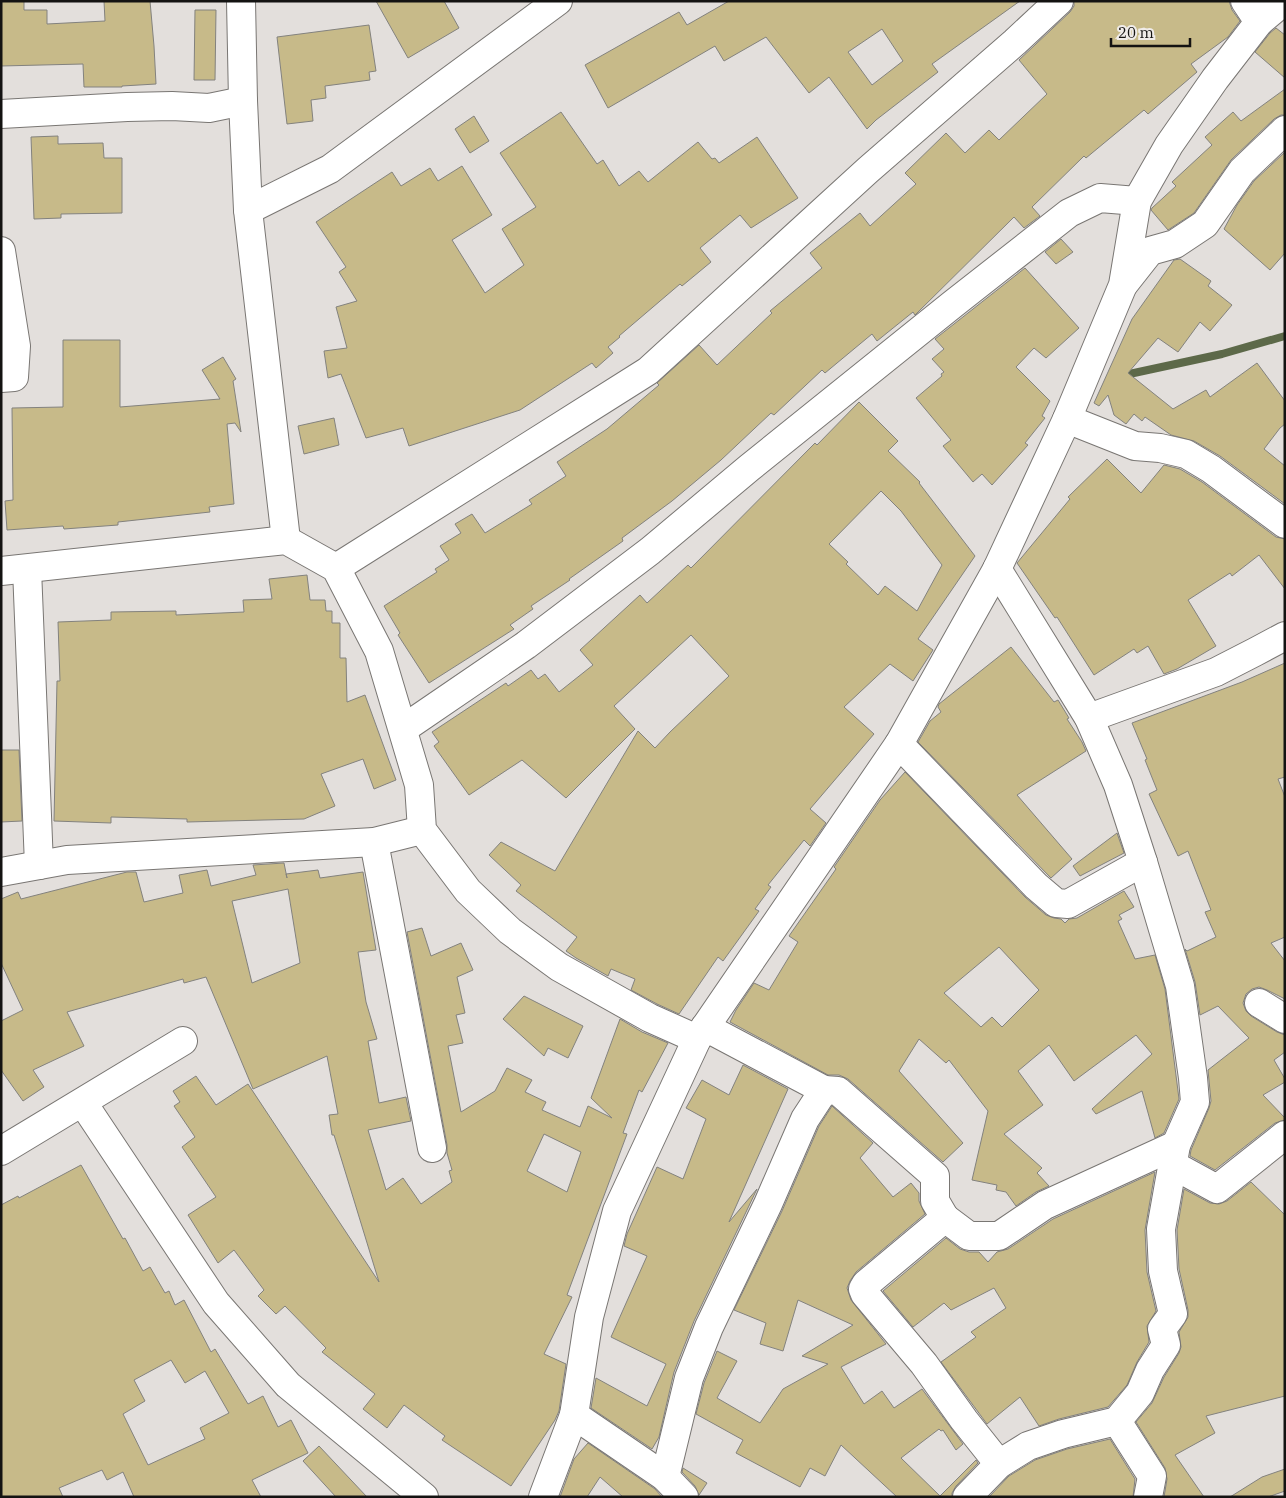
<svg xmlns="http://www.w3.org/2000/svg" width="1286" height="1498" viewBox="0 0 1286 1498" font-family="'IBM Plex Serif',serif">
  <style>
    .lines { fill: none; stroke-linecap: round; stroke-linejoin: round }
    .stream { stroke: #5d6949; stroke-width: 8 }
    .building { fill: #c7ba89; stroke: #83827e; fill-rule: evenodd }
    .street-casing { stroke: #797673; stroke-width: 30 }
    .street { stroke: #fff; stroke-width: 28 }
  </style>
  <rect width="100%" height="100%" fill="#e3dfdc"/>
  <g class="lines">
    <path class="stream" d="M1120 376 1222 354 1285 336"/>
  </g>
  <g class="building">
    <path d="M1 1H24V10H47V24L105 21 104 1H150L154 46 156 84 122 86V87H84L83 64 1 66Z"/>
    <path d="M376 1H444L459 28 408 58Z"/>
    <path d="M729 1H1020L932 64 938 72 876 120 867 129 829 77 809 93 766 37 724 61 715 46 608 108 585 65 679 12 687 25ZM882 29 903 61 872 85 848 52Z"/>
    <path d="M1074 1H1229L1232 10 1240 21 1228 37 1191 64 1197 72 1148 114 1144 110 1086 158 1084 156 1032 207 1040 216 1024 228 1014 217 915 315 913 312 877 341 872 334 825 373 822 370 774 415 771 413 721 460 672 501 622 538 623 541 569 579 570 580 531 606 533 609 510 625 514 629 429 683 398 635 400 633 384 606 437 572 435 569 449 560 440 546 461 533 455 524 472 514 485 533 532 504 529 500 566 476 557 462 607 429 659 385 657 383 699 345 717 365 772 313 770 311 822 268 810 253 860 213 870 226 916 184 905 173 946 133 965 153 989 130 999 140 1047 94 1019 60 1070 12 1074 6Z"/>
    <path d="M195 10H216L215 80H194Z"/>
    <path d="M369 25 376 71 369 72 370 80 325 86 326 98 311 100 313 121 287 124 277 37Z"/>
    <path d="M1276 28 1285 35V78L1255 52 1270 33Z"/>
    <path d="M1285 89V115H1281L1274 119 1231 160 1194 213 1168 230 1151 210 1152 208 1176 186 1172 182 1212 145 1205 137 1233 112 1241 121Z"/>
    <path d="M561 112 597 164 603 160 619 186 639 171 648 182 698 142 712 159 715 158 719 163 757 137 798 198 751 228 740 215 700 248 711 262 682 286 680 284 619 336 620 337 608 347 613 353 596 368 592 363 520 410 409 446 403 428 366 438 341 374 328 378 324 351 347 348 336 307 357 301 339 272 346 267 316 222 392 172 401 186 430 168 438 181 462 166 492 215 452 240 485 293 524 265 502 229 536 207 500 153Z"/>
    <path d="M474 116 489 141 470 153 455 129Z"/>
    <path d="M58 136V144L103 143 104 158H122V213L61 214V218L34 219 31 137Z"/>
    <path d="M1285 152V253L1270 270 1224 229 1237 205 1254 181Z"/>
    <path d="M1061 239 1073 252 1056 264 1045 252Z"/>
    <path d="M1180 259 1211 281 1208 286 1232 305 1210 331 1200 322 1178 352 1158 338 1128 373 1173 409 1206 390 1210 397 1257 363 1285 401V424L1280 428 1264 449 1285 466V504L1220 456 1194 441 1171 435 1145 417 1142 421 1134 414 1126 424 1114 415 1108 395 1099 406 1094 403 1132 319 1174 260Z"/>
    <path d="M1025 268 1079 328 1046 358 1034 348 1016 367 1050 401 1042 416 1045 418 1025 443 1028 445 992 485 982 474 973 482 943 446 951 440 916 398 942 376 941 374 944 372 932 359 944 349 935 339Z"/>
    <path d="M63 340H120V407L220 399 202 370 223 357 236 379 233 381 241 432 235 423 227 424 234 504 209 507 210 512 118 522V525L64 529 63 526 7 530 5 501 13 500 12 408 63 407Z"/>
    <path d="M859 402 898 441 888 451 920 482 919 483 975 556 918 639 933 650 913 681 890 664 844 707 874 734 810 809 826 823 810 846 804 840 768 885 771 887 755 909 759 911 723 961 718 957 679 1014 657 1004 631 990 635 979 611 969 608 976 576 958 566 951 577 937 516 891 521 885 489 855 501 842 555 871 638 731 655 748 670 732 729 676 691 635 614 706 635 729 566 798 522 760 469 795 434 746 439 742 432 732 506 683 508 686 531 670 538 679 545 674 559 692 593 665 580 650 640 595 647 603 688 565 691 568 815 443 817 445ZM881 491 901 511 942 565 917 611 885 586 878 595 846 564 848 562 829 544Z"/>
    <path d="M334 418 339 445 304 454 298 426Z"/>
    <path d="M1107 459 1141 493 1164 465 1180 469 1202 482 1276 537 1285 539V589L1259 555 1232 576 1230 573 1188 600 1216 646 1177 669 1164 674 1148 646 1137 653 1134 649 1094 675 1057 617 1055 618 1017 563 1070 499 1068 497Z"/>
    <path d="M307 575 310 600H325L326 611H332V623H340V658H346L347 702 365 695 396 780 374 789 363 759 321 774 335 806 304 819 187 822V819L111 817V823L54 821 57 681H60L58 622 111 620V612L176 611V615L244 612 243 600 272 599 269 579Z"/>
    <path d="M1011 647 1054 702 1058 700 1069 718 1067 719 1082 742 1086 751 1017 795 1072 859 1051 878 918 742 930 721 941 712 938 707 939 704Z"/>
    <path d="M1285 663V777L1278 779 1285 797V937L1271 943 1285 961V999L1267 990 1259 987 1252 989 1246 994 1243 1003 1246 1011 1251 1016 1277 1032 1285 1035V1052L1274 1060 1285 1079V1082L1263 1095 1285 1118V1120L1275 1123 1215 1170 1190 1156 1191 1150 1209 1108 1211 1101 1208 1070 1249 1038 1218 1006 1200 1015 1195 982 1185 949 1187 951 1216 937 1205 912 1211 910 1188 851 1178 856 1149 794 1157 790 1145 760 1147 759 1132 723 1242 682Z"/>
    <path d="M1 750H19L22 821 1 822Z"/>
    <path d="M905 772 1025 897 1046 915 1054 918 1061 919 1065 923 1069 919 1077 918 1124 891 1134 907 1119 915 1122 919 1118 921 1135 959 1155 955 1165 989 1179 1099 1164 1133 1155 1138 1142 1091 1096 1114 1092 1109 1152 1054 1136 1035 1074 1081 1049 1045 1018 1071 1043 1105 1004 1134 1042 1168 1037 1173 1049 1186 1036 1192 1016 1206 1006 1192 996 1190 997 1185 972 1180 988 1111 949 1060 946 1063 919 1039 899 1071 963 1143 943 1162 848 1079 839 1075H828L730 1022 736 1010 754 983 769 990 798 942 789 936 836 869 834 867 880 800ZM999 947 1039 990 1002 1027 992 1017 981 1027 944 993Z"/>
    <path d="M1117 833 1124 853 1080 876 1073 866Z"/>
    <path d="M284 863 287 878 286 874 318 870 320 878 363 872 376 950 358 952 366 1002 377 1039 368 1041 379 1103 406 1097 411 1121 368 1130 386 1190 403 1178 421 1204 452 1182 449 1171 452 1170 447 1153V1145L407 932 422 928 431 956 461 943 473 970 457 977 465 1013 456 1015 463 1043 448 1046 461 1112 495 1091 507 1068 532 1080 525 1092 546 1102 542 1110 580 1127 588 1106 612 1118 591 1098 620 1019 642 1032 668 1043 642 1092 639 1090 623 1133 627 1134 567 1295 572 1297 544 1354 566 1364 559 1411 555 1420 511 1486 442 1440 445 1436 404 1405 387 1428 363 1409 375 1394 322 1352 326 1348 285 1306 276 1314 258 1296 264 1290 234 1250 218 1263 188 1215 216 1197 182 1147 195 1137 174 1106 180 1102 173 1091 196 1076 216 1105 248 1084 379 1282 334 1135H332L329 1115 338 1114 327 1056 253 1089 206 977 184 983 183 979 67 1012 84 1046 33 1070 44 1087 23 1101 1 1070V1021L23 1010 1 963V899L18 892 21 899 127 872H136L144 902 183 893 179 875 207 870 211 886 256 875 253 865ZM288 889 300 963 252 983 232 901ZM544 1134 581 1152 567 1192 527 1171Z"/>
    <path d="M524 996 583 1026 568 1058 548 1048 544 1056 503 1019Z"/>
    <path d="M743 1065 788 1089 729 1222 757 1189 694 1321 674 1372 659 1437 652 1449 591 1408 596 1378 647 1406 666 1364 611 1337 647 1256 624 1246 627 1234 657 1167 683 1179 706 1119 686 1108 702 1080 729 1095Z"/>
    <path d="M832 1106 873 1143 860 1158 893 1197 911 1183 919 1193V1201L925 1214 856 1272 850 1281 847 1288 851 1300 886 1344 841 1367 864 1404 882 1391 894 1408 922 1389 963 1444 956 1450 943 1430 941 1431 939 1429 901 1458 940 1496 976 1460 978 1463 956 1486 952 1493V1497H897L841 1445 825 1476 810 1468 800 1487 736 1453 743 1440 696 1414 704 1383 717 1351 737 1361 717 1398 760 1423 783 1389 828 1364 802 1356 853 1325 798 1300 783 1351 760 1344 766 1323 734 1310 782 1211 819 1126Z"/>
    <path d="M81 1165 123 1239 125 1238 143 1271 150 1267 165 1293 169 1291 175 1305 184 1300 211 1352 215 1349 248 1404 263 1396 278 1427 291 1420 308 1453 252 1480 261 1497H134L123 1472 107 1480 102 1470 59 1488 63 1497H1V1205L18 1196 19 1198ZM171 1360 185 1383 205 1371 229 1413 200 1428 205 1439 148 1465 123 1414 145 1401 134 1380Z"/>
    <path d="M1155 1172 1145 1230 1147 1272 1156 1311 1147 1326 1149 1342 1137 1362 1127 1385 1108 1407 1059 1419 1039 1426 1020 1397 987 1424 941 1362 976 1337 971 1332 1006 1308 994 1288 951 1310 944 1303 913 1327 883 1291 946 1238 960 1249 969 1252H979L988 1262 997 1252 1008 1249 1053 1219Z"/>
    <path d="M1251 1182 1285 1215V1396L1206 1416 1215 1433 1175 1455 1204 1497H1164L1167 1479 1165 1468 1136 1422 1152 1403 1164 1377 1179 1353 1181 1347 1179 1332 1188 1317V1310L1179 1269 1177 1230 1184 1189 1210 1203 1219 1204 1227 1201Z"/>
    <path d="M1110 1439 1135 1479 1133 1497H989L1009 1476 1035 1460 1067 1449Z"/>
    <path d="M588 1443 655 1489 662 1497H623L600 1477 587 1497H560L574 1459Z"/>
    <path d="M319 1446 367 1497H336L303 1461Z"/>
    <path d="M683 1468 707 1483 699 1495 695 1486 682 1472Z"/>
    <path d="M1285 1469V1491L1268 1497H1230L1262 1477Z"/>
  </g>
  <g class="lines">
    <g class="street-casing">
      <g id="street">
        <path d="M241 1 243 101 248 210 286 540"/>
        <path d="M1245 1 1259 22"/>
        <path d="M1 114 127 107 172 106 209 108 243 101"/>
        <path d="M248 210 330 169 558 1"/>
        <path d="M1 251 16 346 14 377 1 378"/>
        <path d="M1124 284 1150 251 1175 244 1205 224 1242 171 1285 130"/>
        <path d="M1067 419 1135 446 1160 448 1186 454 1211 469 1285 524"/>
        <path d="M336 568 648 371 868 170 1015 42 1059 1"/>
        <path d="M27 569 39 865"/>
        <path d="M1 571 286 540 336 568 379 651 419 785 422 830 468 891 510 931 559 967 650 1018 697 1039"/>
        <path d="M1089 718 1216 672 1255 652 1285 636"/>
        <path d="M403 729 526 645 650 551 749 468 953 304 1069 213 1100 198 1137 201"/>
        <path d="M899 744 1036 886 1056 903 1068 904 1143 862"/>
        <path d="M374 842 432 1148"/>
        <path d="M1 872 67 860 374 842 422 830"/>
        <path d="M1259 1003 1285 1019"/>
        <path d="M824 1090 838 1091 935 1176V1201L945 1218 866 1284 863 1289 865 1294 924 1364 964 1420 999 1464"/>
        <path d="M83 1103 216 1303 288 1385 424 1497"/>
        <path d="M1 1151 183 1041"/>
        <path d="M1173 1165 1217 1189 1285 1135"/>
        <path d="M945 1218 969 1236H999L1045 1205 1176 1145"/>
        <path d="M574 1415 665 1477 684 1497"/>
        <path d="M1117 1421 1152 1476 1148 1497"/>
        <path d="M665 1477 689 1378 709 1327 768 1204 805 1119 824 1090 705 1027"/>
        <path d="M543 1497 574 1415 589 1317 617 1211 697 1039 899 744 997 569 1067 419 1123 285 1137 201 1169 145 1215 79 1259 22 1284 1"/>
        <path d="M967 1497 999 1464 1028 1446 1063 1434 1117 1421 1140 1393 1150 1370 1166 1345 1162 1329 1173 1314 1163 1271 1161 1229 1176 1145 1195 1102 1193 1078 1180 986 1143 862 1118 785 1089 718 997 569"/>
      </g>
    </g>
    <use href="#street" class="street"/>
  </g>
  <rect width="1286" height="1498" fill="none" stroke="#141312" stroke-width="5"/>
  <path d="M1111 38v8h79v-8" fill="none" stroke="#141312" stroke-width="2.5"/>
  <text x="1118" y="38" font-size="15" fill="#141312" stroke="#f0ece9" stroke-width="4" paint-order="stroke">20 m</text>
</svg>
